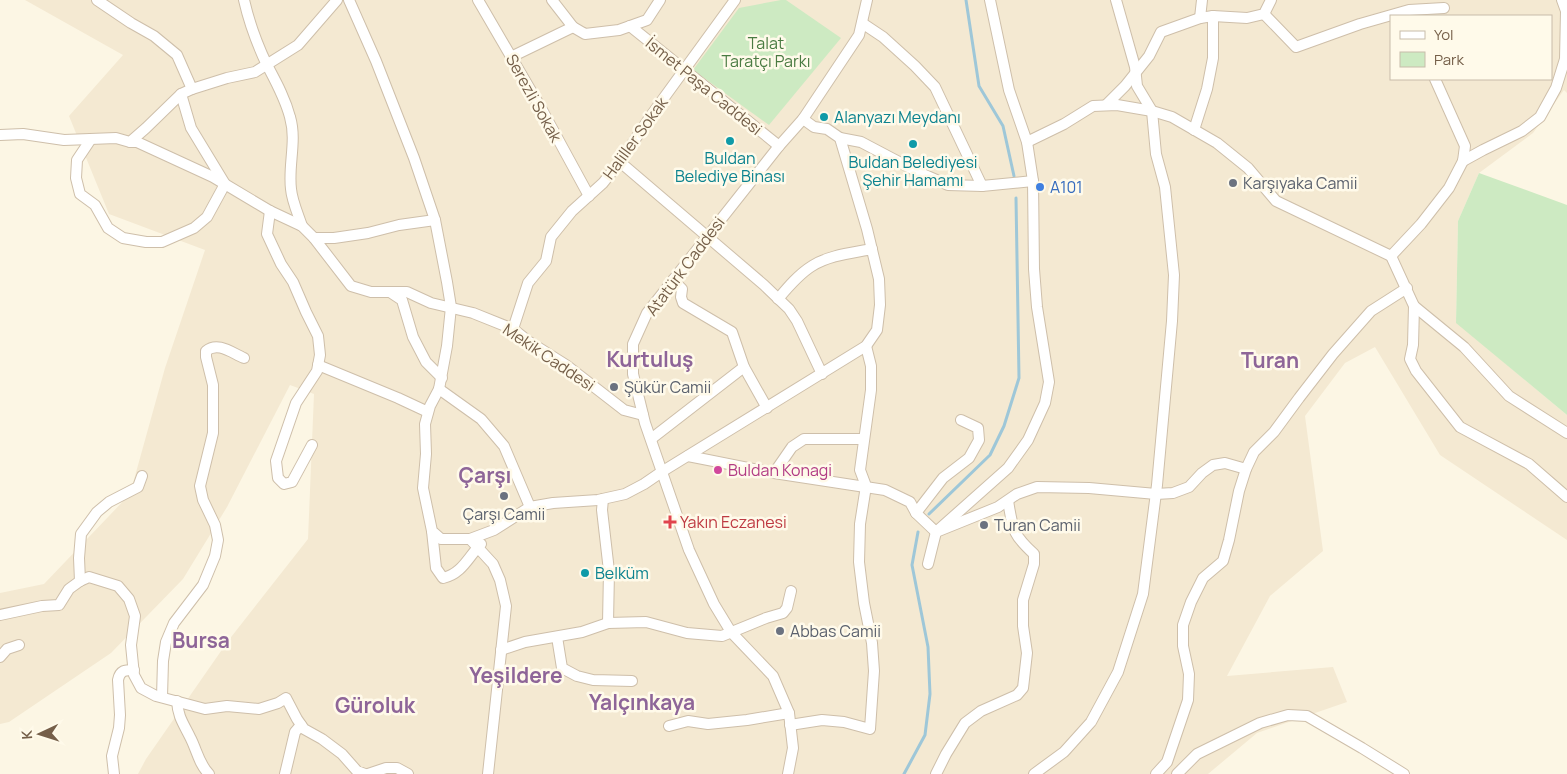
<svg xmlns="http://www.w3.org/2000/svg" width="1567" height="774" viewBox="0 0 1567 774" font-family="Manrope,sans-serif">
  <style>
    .residential { fill: #f4e9d2; fill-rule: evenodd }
    .green { fill: #cdeac2 }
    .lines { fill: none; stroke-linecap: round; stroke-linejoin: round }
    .stream { stroke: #9ec7d8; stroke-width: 3 }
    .minor-casing { stroke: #cebfaa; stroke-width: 12 }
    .minor { stroke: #fff; stroke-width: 10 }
    .culture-dot { fill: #0f9aa8; stroke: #fffaea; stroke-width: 2 }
    .worship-dot { fill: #6b7280; stroke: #fffaea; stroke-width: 2 }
    .shop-dot { fill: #3f7fe0; stroke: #fffaea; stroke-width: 2 }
    .hotel-dot { fill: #d1479c; stroke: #fffaea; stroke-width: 2 }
    .health-dot { fill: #e0444e; stroke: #fffaea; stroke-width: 2 }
    .labels { text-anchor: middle; stroke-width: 5; stroke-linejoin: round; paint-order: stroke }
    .park-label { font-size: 16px; fill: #4a7b42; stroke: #fffaea }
    .street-label { font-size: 16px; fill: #755f49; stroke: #fffaea }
    .culture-label { font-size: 16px; fill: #0d838f; stroke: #fffaea; text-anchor: start }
    .worship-label { font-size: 16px; fill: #5b616d; stroke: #fffaea; text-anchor: start }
    .shop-label { font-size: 16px; fill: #366cbe; stroke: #fffaea; text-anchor: start }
    .hotel-label { font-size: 16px; fill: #b23c85; stroke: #fffaea; text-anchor: start }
    .health-label { font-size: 16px; fill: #be3a42; stroke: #fffaea; text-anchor: start }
    .district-label { font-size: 21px; font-weight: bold; fill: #8e6598; stroke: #fffaea }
  </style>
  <rect width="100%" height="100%" fill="#fcf6e4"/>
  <path class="residential" d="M25 0H1567V93L1564 90 1533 133 1479 173 1458 221 1456 322 1567 415V540L1440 455 1375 347 1345 363 1305 416 1323 551 1270 596 1227 676 1333 667 1347 702 1257 733 1208 774H138L146 759 228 641 308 539 314 394 290 385 227 507 183 579 111 653 9 722 0 724V593L44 584 130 494 165 368 205 250 109 214 69 116 123 55ZM1391 16H1551V79H1391Z"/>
  <g class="green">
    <path d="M781 0H786L841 38 769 125 693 70 739 8Z"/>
    <path d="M1479 173 1567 205V415L1456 323 1458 221Z"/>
  </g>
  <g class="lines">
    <g class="stream">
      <path d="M966 0 979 86 1003 126 1014 176"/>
      <path d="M929 514 990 455 1004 426 1019 378 1016 198"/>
      <path d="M904 774 925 735 930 694 928 647 912 565 918 532"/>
    </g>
    <g class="minor-casing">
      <g id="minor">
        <path d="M97 0 131 23 154 36 177 55 192 89"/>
        <path d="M244 0C249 22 257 44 267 65 276 82 285 98 290 117 297 141 288 165 291 189 292 201 298 214 302 226"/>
        <path d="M349 0 376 61 414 158 435 220 447 282 451 307 447 346 439 389 430 406 425 424 426 454 423 488 432 531 441 539H470L494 530 530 507 553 503 598 500 625 494 644 484 663 471 866 346 877 330 880 305 879 279 867 229 840 138 827 129 814 127 803 119"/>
        <path d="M478 0 541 108 589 196"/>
        <path d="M552 0 573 27 585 34 619 30 647 20 660 0"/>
        <path d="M1264 14 1296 47 1360 24 1409 10 1444 8"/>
        <path d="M1200 18 1202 0"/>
        <path d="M862 23 883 37 915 66 935 87 982 186"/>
        <path d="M630 26 779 146"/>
        <path d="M511 57 573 27"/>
        <path d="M1106 105 1125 86 1149 56 1161 32 1200 18 1213 16 1247 18 1264 14 1271 0"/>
        <path d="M1194 130 1207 89 1213 58V16"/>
        <path d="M0 135 23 134 64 140 116 138 130 142 146 128 181 94 192 89 227 78 255 72 298 45 337 0"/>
        <path d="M840 138 861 142 916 171 948 185 982 186 1033 181"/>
        <path d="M91 139 77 160 76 178 80 194 95 205 108 228 123 238 146 242H162L194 228 207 217 225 184 191 128 181 94"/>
        <path d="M130 142H137L213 177 270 211 302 226 314 238 351 286 371 292H407L431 303 473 313 513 329 528 341 566 365 624 410 643 415"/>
        <path d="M1027 142 1064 124 1093 106 1117 105 1152 111 1172 117 1217 143 1248 168 1276 201 1391 256 1414 306 1464 347 1509 396 1567 433"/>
        <path d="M1463 161 1483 150 1522 131 1540 117 1556 88 1565 59 1566 11 1562 0"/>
        <path d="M620 162 764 285 789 309 797 321 822 374"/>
        <path d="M270 211 267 234 281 264 293 282 306 312 318 336 320 355 317 371 296 403 276 461 278 478 284 484 292 482 312 445"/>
        <path d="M314 238H334L368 233 399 225 435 220"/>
        <path d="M1391 256 1421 224 1449 188 1463 161 1465 146 1435 79"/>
        <path d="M673 280 682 289 681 297 683 303 732 332 744 367 767 408"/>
        <path d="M390 292 402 300 413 337 426 362 442 378"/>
        <path d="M778 299C788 287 799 274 812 266 829 255 852 253 872 249"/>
        <path d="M1414 306 1413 345 1410 359 1416 371 1460 427 1529 464 1567 497"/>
        <path d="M513 329 528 283 546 261 551 237 572 211 603 183 622 159 650 117 735 0"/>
        <path d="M318 365 398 398 428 412"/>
        <path d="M439 389 481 419 504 446 530 507"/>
        <path d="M651 439 744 367"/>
        <path d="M688 456 774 473 885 490 910 502 916 513 936 532 998 507 1017 494 1037 487 1089 488 1156 494 1173 493 1189 487 1202 473 1213 465 1225 463 1246 469"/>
        <path d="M774 473 792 447 804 439H864"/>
        <path d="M603 499 602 510 609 571 608 623"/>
        <path d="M916 513 943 478 969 458 979 440 978 428 961 420"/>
        <path d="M432 531 436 568 443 578C462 574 468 557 481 544"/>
        <path d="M470 539 493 564 500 580 506 606 488 774"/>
        <path d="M928 564 936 532 1008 468 1028 440 1045 403 1049 382 1037 307 1034 269 1033 181 1027 142 1009 90 990 0"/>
        <path d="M80 581 79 558 81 534 97 512 109 502 138 487 142 476"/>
        <path d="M0 615 42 606 59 605 69 589 80 581 89 577 118 586 129 599 135 616 131 645 134 675 141 688 156 696 205 709 227 706 259 709 278 703 286 698 297 719 304 729 322 739 342 754 357 771 365 774"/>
        <path d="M557 637 562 668 577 676 593 680 632 681"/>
        <path d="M501 650 525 642 582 632 608 623 646 622 687 633 722 636 766 618 783 613 787 608 791 591"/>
        <path d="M0 657 7 649 19 645"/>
        <path d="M162 697 163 661 166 642 174 623 203 585 215 556 218 540 215 525 203 500 200 486 213 433V385L206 357V351C218 341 232 353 244 358"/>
        <path d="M177 701C178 718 184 724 191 739 197 751 199 764 209 774"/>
        <path d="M790 725 822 720 844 722 870 729 874 671 872 643 864 603 859 562 860 524 866 486 860 470 871 390V366L866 346"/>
        <path d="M669 726 688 721 708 724 747 720 789 713"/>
        <path d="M114 774 112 756 119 728 120 715 118 680C120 670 125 670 134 670"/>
        <path d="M285 774 295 732 301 725"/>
        <path d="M368 774 386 768H397L408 774"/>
        <path d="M788 774 793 748 789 713 773 676 731 632 714 604 689 550 645 423 633 374V344L647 313 779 146 803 119 859 35 867 0"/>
        <path d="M936 774 946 754 965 723 981 711 1017 695 1023 688 1027 653 1023 626V600L1034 564V554C1012 534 1013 529 1008 501"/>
        <path d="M1034 774 1064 752 1091 722 1118 672 1143 594 1157 485 1172 321 1174 275 1165 187 1156 154 1152 111 1137 86 1135 67 1116 0"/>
        <path d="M1156 774 1167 762 1188 700 1189 674 1183 646V625L1191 602 1203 578 1223 561 1229 540 1239 491 1246 469 1254 452 1274 432 1299 398 1333 354 1371 311 1407 288"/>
        <path d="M1177 774 1197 754 1260 723 1288 715 1307 716 1362 748 1404 774"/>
      </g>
    </g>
    <use href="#minor" class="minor"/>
  </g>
  <g class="culture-dot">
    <circle cx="824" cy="117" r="5"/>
    <circle cx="730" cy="141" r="5"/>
    <circle cx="913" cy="144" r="5"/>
    <circle cx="585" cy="573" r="5"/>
  </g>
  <g class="worship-dot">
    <circle cx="1233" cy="183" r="5"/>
    <circle cx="614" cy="387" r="5"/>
    <circle cx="504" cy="496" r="5"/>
    <circle cx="984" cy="525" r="5"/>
    <circle cx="780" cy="631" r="5"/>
  </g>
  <circle class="shop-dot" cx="1040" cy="187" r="5"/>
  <circle class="hotel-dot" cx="718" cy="470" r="5"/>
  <path class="health-dot" d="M667.5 514.5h5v5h5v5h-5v5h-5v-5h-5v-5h5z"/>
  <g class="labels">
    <g class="park-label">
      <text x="766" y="49">Talat<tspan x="766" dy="18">Taratçı Parkı</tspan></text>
    </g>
    <g class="street-label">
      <text transform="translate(704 86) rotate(39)" y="6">İsmet Paşa Caddesi</text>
      <text transform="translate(534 98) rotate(61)" y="6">Serezli Sokak</text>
      <text transform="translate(635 138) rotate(-54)" y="6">Haliller Sokak</text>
      <text transform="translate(685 266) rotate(-53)" y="6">Atatürk Caddesi</text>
      <text transform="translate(549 357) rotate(34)" y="6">Mekik Caddesi</text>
    </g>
    <g class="culture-label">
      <text x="834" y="123">Alanyazı Meydanı</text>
      <text x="730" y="164" text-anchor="middle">Buldan<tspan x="730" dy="18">Belediye Binası</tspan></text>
      <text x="913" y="168" text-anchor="middle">Buldan Belediyesi<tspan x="913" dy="18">Şehir Hamamı</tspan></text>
      <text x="595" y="579">Belküm</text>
    </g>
    <g class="worship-label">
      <text x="1243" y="189">Karşıyaka Camii</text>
      <text x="624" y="393">Şükür Camii</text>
      <text x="504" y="520" text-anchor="middle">Çarşı Camii</text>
      <text x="994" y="531">Turan Camii</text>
      <text x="790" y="637">Abbas Camii</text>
    </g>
    <g class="shop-label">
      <text x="1050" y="193">A101</text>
    </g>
    <g class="hotel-label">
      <text x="728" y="476">Buldan Konagi</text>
    </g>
    <g class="health-label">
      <text x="680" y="528">Yakın Eczanesi</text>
    </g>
    <g class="district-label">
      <text x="650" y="367">Kurtuluş</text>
      <text x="1270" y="368">Turan</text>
      <text x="485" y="483">Çarşı</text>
      <text x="201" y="648">Bursa</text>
      <text x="516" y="683">Yeşildere</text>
      <text x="642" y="710">Yalçınkaya</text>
      <text x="375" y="713">Güroluk</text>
    </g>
  </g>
  <rect x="1390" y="15" width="162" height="65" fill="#fffaea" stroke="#c8bcaa"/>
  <rect x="1400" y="31" width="25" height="8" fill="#ffffff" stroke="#c8bcaa"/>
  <text x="1434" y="40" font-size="15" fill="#755f49">Yol</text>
  <rect x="1400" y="52" width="25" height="15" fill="#cdeac2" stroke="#c8bcaa"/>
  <text x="1434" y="65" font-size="15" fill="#755f49">Park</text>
  <g transform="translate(40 734) rotate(266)" stroke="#fffaea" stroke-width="4" paint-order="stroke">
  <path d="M0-4L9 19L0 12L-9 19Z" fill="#755f49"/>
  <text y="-8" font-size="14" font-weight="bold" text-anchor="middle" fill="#755f49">K</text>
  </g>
</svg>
